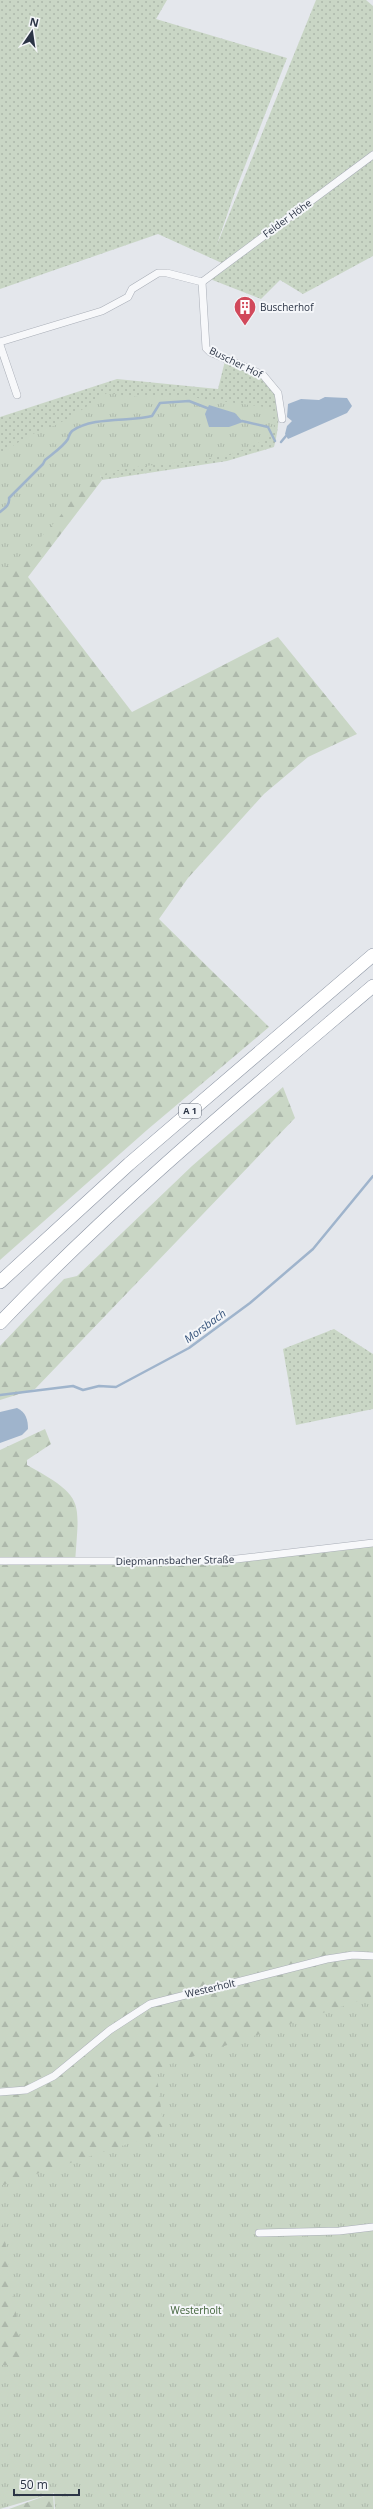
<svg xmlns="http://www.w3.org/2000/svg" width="373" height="2509" viewBox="0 0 373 2509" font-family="'Open Sans',sans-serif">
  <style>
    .grass { fill: url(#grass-dots) }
    .forest { fill: url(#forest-firs) }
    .park { fill: url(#park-tufts) }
    .water { fill: #9fb4cc }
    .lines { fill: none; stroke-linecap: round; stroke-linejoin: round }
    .stream { stroke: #9fb4cc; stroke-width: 2.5 }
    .minor-casing { stroke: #a9aeb7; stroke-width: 8 }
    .motorway-casing { stroke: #8b94a3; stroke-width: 14 }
    .minor { stroke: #f7f8fa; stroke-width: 7 }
    .motorway { stroke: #fff; stroke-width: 13 }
    .labels { text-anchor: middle; stroke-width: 4; stroke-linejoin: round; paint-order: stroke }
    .shield { fill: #f4f6f9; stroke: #676e7b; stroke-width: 1 }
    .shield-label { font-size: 9px; font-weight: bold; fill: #2b3445 }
    .street-label { font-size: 10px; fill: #2b3445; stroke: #f4f6f9 }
    .poi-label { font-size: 10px; fill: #2b3445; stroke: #f4f6f9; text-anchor: start }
    .park-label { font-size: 10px; fill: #3f6138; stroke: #f4f6f9 }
    .water-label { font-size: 11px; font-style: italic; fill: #34527a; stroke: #f4f6f9 }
  </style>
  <defs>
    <pattern id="grass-dots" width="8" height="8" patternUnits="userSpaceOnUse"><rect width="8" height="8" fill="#c9d6c5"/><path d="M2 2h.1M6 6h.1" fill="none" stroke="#adb8ab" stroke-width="1.8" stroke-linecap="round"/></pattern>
    <pattern id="forest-firs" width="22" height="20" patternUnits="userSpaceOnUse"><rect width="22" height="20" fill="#c9d6c5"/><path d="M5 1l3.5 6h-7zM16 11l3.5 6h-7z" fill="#adb8ab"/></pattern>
    <pattern id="park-tufts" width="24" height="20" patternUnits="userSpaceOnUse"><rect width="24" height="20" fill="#c9d6c5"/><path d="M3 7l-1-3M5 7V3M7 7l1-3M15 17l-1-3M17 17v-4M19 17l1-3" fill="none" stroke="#adb8ab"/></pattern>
  </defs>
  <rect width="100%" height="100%" fill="#e4e7ec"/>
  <g class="grass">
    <path d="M0 0H167L156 19 287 58 236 189 216 247 316 0H366L373 6V256L303 294 280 280 261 299 210 279 224 264 158 234 0 289Z"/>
    <path d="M225 361C236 366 249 370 260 376 284 390 280 424 274 447L227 461 102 480 78 424 0 504V417L117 379 218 389Z"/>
    <path d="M334 1329 373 1354V1409L296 1425 283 1349Z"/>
  </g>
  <g class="forest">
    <path d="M78 424 102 480 28 577 132 712 278 637 357 734 308 757 264 794 188 878 159 919 269 1027 147 1130 0 1260V504Z"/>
    <path d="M283 1087 295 1118 35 1389 0 1400V1346L64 1279 77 1276 192 1166Z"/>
    <path d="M45 1429 51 1444 27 1460V1465C86 1498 79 1499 75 1564H220L373 1546V1999L166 2133 0 2189V1450Z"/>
    <path d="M0 2196 30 2368 0 2367Z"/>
    <path d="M53 2493 54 2509H9Z"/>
  </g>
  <g class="park">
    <path d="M107 393 138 397H190L272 408 274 428C252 466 151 460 111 472 99 475 86 482 76 490 71 494 72 502 68 506 49 531 26 553 0 571V454L30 435 56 425 74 415Z"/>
    <path d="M373 1996V2509H55L54 2493 0 2509V2365L24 2366 0 2208V2186L164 2132 156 2069Z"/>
  </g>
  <g class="water">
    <path d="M325 397 347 398 352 406 347 413 288 439 285 434 287 426 292 421 287 417 288 404 301 399 319 400Z"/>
    <path d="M209 405 235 413 243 422 229 427H209L205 414Z"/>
    <path d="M17 1408C26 1412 28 1420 28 1429L22 1435 0 1443V1412Z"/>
  </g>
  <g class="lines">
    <g class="stream">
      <path d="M242 421 268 427 275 441"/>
      <path d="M281 442 286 436"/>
      <path d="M0 512C5 508 10 505 9 498L43 464 45 460C52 454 63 447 68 439 69 436 69 434 72 431 93 416 130 422 152 416L160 403 189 401 207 408"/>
      <path d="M0 1395 73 1386 83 1390 99 1386 116 1387 189 1348 250 1303 313 1249 373 1176"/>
    </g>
    <g class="minor-casing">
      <g id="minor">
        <path d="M202 282 373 155"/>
        <path d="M0 342 102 311 128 297 132 289 158 273H167L202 282 206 348 210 352 263 375 278 393 282 419"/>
        <path d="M0 345 17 395"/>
        <path d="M0 1561H219L373 1543"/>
        <path d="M0 2092 26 2090 54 2076 110 2030 150 2004 327 1959 353 1955 373 1956"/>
        <path d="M259 2233 339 2231 373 2227"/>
      </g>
    </g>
    <g class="motorway-casing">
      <g id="motorway">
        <path d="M0 1282 129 1164 373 955"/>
        <path d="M0 1323C116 1201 246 1094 373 986"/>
      </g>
    </g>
    <use href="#minor" class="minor"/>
    <use href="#motorway" class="motorway"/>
  </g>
  <defs>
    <g id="building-pin" transform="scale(1.15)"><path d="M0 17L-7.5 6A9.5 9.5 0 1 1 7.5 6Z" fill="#d1495b" stroke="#f4f6f9"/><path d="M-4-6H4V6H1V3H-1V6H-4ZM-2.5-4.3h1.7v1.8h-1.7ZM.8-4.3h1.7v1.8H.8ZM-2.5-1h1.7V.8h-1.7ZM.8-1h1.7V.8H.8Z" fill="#fff"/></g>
  </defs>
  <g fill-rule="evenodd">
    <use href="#building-pin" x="245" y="307"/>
  </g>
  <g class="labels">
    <rect class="shield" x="179" y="1104" width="22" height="14" rx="3"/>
    <g class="shield-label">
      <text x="190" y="1114">A 1</text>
    </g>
    <g class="street-label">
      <text transform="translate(287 218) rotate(-36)" y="4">Felder Höhe</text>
      <text transform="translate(236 362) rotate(26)" y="4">Buscher Hof</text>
      <text transform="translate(175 1560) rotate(-1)" y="4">Diepmannsbacher Straße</text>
      <text transform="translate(210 1988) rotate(-13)" y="4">Westerholt</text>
    </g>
    <g class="poi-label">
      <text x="260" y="311">Buscherhof</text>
    </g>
    <g class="park-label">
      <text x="196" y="2314">Westerholt</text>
    </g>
    <g class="water-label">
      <text transform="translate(205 1326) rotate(-36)" y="4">Morsbach</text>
    </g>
  </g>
  <g transform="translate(32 32) rotate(13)" stroke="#f4f6f9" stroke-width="3" paint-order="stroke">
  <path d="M0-3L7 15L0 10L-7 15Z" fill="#2b3445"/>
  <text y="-6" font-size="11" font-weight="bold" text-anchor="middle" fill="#2b3445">N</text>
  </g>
  <path d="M14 2489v6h65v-6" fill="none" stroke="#2b3445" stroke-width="2"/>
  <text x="20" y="2489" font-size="12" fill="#2b3445" stroke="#f4f6f9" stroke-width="3" paint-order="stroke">50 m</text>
</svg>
